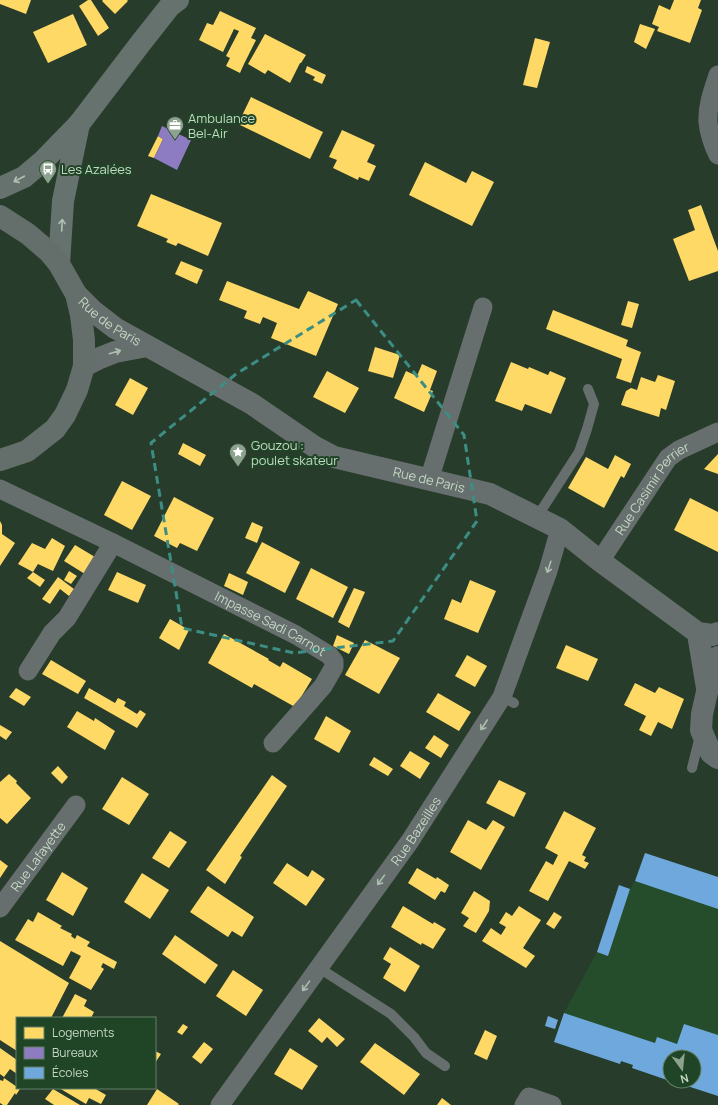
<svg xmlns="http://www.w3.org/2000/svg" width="718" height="1105" viewBox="0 0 718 1105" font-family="Manrope,sans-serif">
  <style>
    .built { fill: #254d2c }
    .homes { fill: #ffd966 }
    .offices { fill: #8e7cc3 }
    .schools { fill: #6fa8dc }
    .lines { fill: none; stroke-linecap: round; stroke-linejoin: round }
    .service { stroke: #666f6d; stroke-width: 10 }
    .minor { stroke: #666f6d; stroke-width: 19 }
    .tertiary { stroke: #666f6d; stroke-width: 22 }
    .secondary { stroke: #66726e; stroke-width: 22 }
    .primary { stroke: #646f6b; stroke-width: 22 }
    .oneway { stroke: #b1c4b4 }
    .oneway2 { stroke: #acbeaf }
    .marked { fill: none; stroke: #3c8e84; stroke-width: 3; stroke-dasharray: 8 5; stroke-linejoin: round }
    .labels { text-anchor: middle; stroke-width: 4; stroke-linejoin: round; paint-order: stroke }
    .poi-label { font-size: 13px; fill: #c4d8c5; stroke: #204426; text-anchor: start }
    .street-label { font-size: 13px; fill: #c4d8c5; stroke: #204426 }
  </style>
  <rect width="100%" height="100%" fill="#283c2c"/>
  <path class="built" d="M645 853 718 877V1096L671 1081H694V1057H670V1081L632 1068 633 1065 621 1061 620 1064 554 1042 564 1013 597 952 619 885 630 889 635 881Z"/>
  <g class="homes">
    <path d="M0 0H31L26 14 0 4Z"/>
    <path d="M88 0H91L109 28 98 36 79 6Z"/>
    <path d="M103 0H127L128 1 115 14 102 1Z"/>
    <path d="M674 0H701L698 8 702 10 690 43 657 31 659 27 652 24 659 5 670 10Z"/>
    <path d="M220 11 256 28 251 38 256 40 244 64 240 73 226 66 230 58 226 56 239 31 234 29 223 52 199 40 207 23 213 25Z"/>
    <path d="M73 14 87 45 48 63 33 32Z"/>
    <path d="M640 24 655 29 646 49 634 42Z"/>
    <path d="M265 34 306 55 301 63H300L290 83 268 70 265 74 248 64Z"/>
    <path d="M535 38 550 42 537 88 523 85Z"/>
    <path d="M307 66 326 75 322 84 313 80 315 77 305 72Z"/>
    <path d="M251 97 323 132 310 159 238 124Z"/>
    <path d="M342 130 375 145 367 162 376 166 369 181 359 177 358 180 333 168 337 160 329 157Z"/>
    <path d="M158 136 163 139 154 158 148 156Z"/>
    <path d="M425 162 466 183 472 171 494 182 472 226 409 195Z"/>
    <path d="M151 194 222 223 208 256 178 243 176 246 166 242 168 239 137 226Z"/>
    <path d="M701 205 718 251V271L689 281 673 239 695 230 688 210Z"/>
    <path d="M181 261 203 270 197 284 175 274Z"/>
    <path d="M227 281 299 309 308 291 338 304 316 356 271 338 277 323 263 317 260 324 244 318 247 311 219 300Z"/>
    <path d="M628 301 639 304 632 328 621 325Z"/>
    <path d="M553 310 628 340 626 346 641 352 631 383 616 378 622 359 546 329Z"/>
    <path d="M375 347 400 355 393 378 368 371Z"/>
    <path d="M511 362 528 369 529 367 548 375 550 371 566 378 551 414 525 404 522 411 495 401Z"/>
    <path d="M422 364 437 371 430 390 433 391 424 412 394 398 406 371 417 376Z"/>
    <path d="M327 371 359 388 345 413 313 397Z"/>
    <path d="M658 375 675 381 666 410 661 408 659 417 621 405 626 391 631 388 637 390 641 377 655 382Z"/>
    <path d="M130 378 148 388 133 415 115 405Z"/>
    <path d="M183 443 206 455 200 466 178 454Z"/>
    <path d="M718 454V474L704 469Z"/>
    <path d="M615 455 631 464 624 478 621 476 604 508 568 488 586 457 608 469Z"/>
    <path d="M122 481 151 496 132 530 104 515Z"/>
    <path d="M174 497 214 518 197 551 180 543 177 548 154 536Z"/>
    <path d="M690 498 718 512V552L674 530Z"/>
    <path d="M0 521 2 525V534L15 543 0 566Z"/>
    <path d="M252 522 263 527 257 543 245 538Z"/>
    <path d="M52 538 65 546 53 571 38 564 33 572 45 580 40 587 27 578 33 572 18 564 32 543 45 549Z"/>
    <path d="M262 542 300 562 285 593 246 573Z"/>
    <path d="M75 545 95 557 85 574 64 561Z"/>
    <path d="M311 568 348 587 333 618 296 599Z"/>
    <path d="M69 571 77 576 71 584 64 580Z"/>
    <path d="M117 572 146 585 138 603 108 590Z"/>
    <path d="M229 573 248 582 243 595 224 586Z"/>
    <path d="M58 577 74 589 69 596 60 589 50 604 42 599Z"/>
    <path d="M470 580 496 591 478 633 444 619 452 599 461 603Z"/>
    <path d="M354 588 365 592 349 628 338 622Z"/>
    <path d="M170 619 189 630 179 650 159 638Z"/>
    <path d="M224 634 269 659 268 660 280 667 283 662 312 679 295 707 254 684 252 688 208 663Z"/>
    <path d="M337 635 354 643 349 654 333 646Z"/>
    <path d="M365 640 400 658 379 694 345 675Z"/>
    <path d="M566 645 598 659 588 681 556 668Z"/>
    <path d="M467 655 487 666 475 687 455 676Z"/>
    <path d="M51 660 86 681 78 694 42 674Z"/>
    <path d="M635 683 655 693 659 687 684 699 672 729 658 722 651 736 639 730 646 716 624 705Z"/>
    <path d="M16 688 31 697 24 706 9 697Z"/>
    <path d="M89 688 115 703 118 698 126 702 124 706 137 714 140 710 146 714 137 728 84 698Z"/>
    <path d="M438 693 471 712 459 731 426 712Z"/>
    <path d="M77 711 94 721 95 718 115 731 105 750 67 727Z"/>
    <path d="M326 716 351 731 339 753 314 739Z"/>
    <path d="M0 725 12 732 6 740 0 736Z"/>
    <path d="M434 735 449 745 441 758 425 748Z"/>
    <path d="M410 751 430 763 420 779 400 766Z"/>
    <path d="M374 757 393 769 388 776 369 765Z"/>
    <path d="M58 766 68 777 62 784 51 773Z"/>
    <path d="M9 774 17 781 16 783 31 798 7 824 0 818V782Z"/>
    <path d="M272 775 287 786 240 856 242 857 225 884 206 870Z"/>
    <path d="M122 777 149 794 129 825 102 809Z"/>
    <path d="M499 780 526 793 514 817 486 803Z"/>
    <path d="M564 811 596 828 582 855 586 857 584 861 589 863 585 869 569 861 548 901 529 891 546 861 553 865 558 855 545 848Z"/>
    <path d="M468 820 486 830 493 820 505 827 481 870 450 852Z"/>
    <path d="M170 831 187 842 169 868 152 858Z"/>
    <path d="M0 860 8 866 0 878Z"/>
    <path d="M287 863 308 877 312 870 325 879 306 906 273 883Z"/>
    <path d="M417 868 436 879 437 877 449 885 445 893 441 891 435 900 408 883Z"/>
    <path d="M62 872 88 888 73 916 46 900Z"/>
    <path d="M142 873 169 890 150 919 124 902Z"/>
    <path d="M208 886 254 917 242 937 232 931 228 937 190 912Z"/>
    <path d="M474 891 490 901 489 911 476 933 463 926 469 918 461 913Z"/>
    <path d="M403 906 433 924 434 922 446 929 433 949 422 943 421 945 391 927Z"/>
    <path d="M519 906 541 920 523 948 535 956 526 968 482 941 491 928 501 935 506 927 499 923 506 912 512 916Z"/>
    <path d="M38 912 62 926 60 928 72 934 71 936 75 939 77 935 90 942 87 946 117 962 114 969 103 963 101 967 104 969 91 990 69 978 81 956 71 951 63 966 15 940 28 919 33 922Z"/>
    <path d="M554 912 562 917 554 929 546 924Z"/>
    <path d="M175 935 218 965 205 984 162 954Z"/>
    <path d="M0 941 69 983 51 1018H17V1051L0 1040Z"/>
    <path d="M390 947 420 966 405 992 383 978 391 964 383 959Z"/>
    <path d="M233 970 263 990 246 1016 216 996Z"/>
    <path d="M75 994 87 1000 84 1006 94 1012 91 1018H62Z"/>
    <path d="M319 1018 345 1039 337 1047 327 1037 322 1043 308 1031Z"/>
    <path d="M183 1024 188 1027 182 1035 177 1032Z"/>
    <path d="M485 1030 497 1036 487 1060 474 1054Z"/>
    <path d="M204 1042 213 1049 201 1064 192 1057Z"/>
    <path d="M375 1043 420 1074 404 1095 360 1062Z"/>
    <path d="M0 1048 17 1060V1074L10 1069 4 1077 0 1074Z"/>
    <path d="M290 1048 318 1066 302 1090 274 1074Z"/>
    <path d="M155 1051 161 1054 155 1063Z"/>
    <path d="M4 1078 20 1089 16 1095 15 1093 7 1105H3L0 1103V1080L3 1081Z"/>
    <path d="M59 1088H94L106 1095 101 1104 89 1098 86 1104Z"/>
    <path d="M53 1089 80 1105H54L45 1099Z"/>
    <path d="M157 1089 179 1104 178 1105H147Z"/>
    <path d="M442 1098 451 1105H437Z"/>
  </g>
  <path class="offices" d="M162 126 191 140 177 170 154 158 163 139 158 136Z"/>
  <g class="schools">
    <path d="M645 853 718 877V909L635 881Z"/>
    <path d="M619 885 630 889 608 956 597 952Z"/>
    <path d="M564 1013 655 1043 657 1037 677 1044 684 1024 718 1035V1096L672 1081H694V1057H670V1081L632 1068 633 1065 621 1061 620 1064 554 1042Z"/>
    <path d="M548 1016 558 1020 555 1029 545 1026Z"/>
  </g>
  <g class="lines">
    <g class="service">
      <path d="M537 517 579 452 587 429 594 404 588 389"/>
      <path d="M502 697 514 703"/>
      <path d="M692 768 700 736"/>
      <path d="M319 968 391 1014 414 1037 426 1053 445 1066"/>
    </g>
    <g class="minor">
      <path d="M718 75C713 90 707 106 708 122 709 134 713 145 718 155"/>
      <path d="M429 480 483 307"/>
      <path id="s1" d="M0 489 113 543 296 635 329 655 334 661V667L323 686 273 743"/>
      <path id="s2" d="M600 561 668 458 679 450 718 432"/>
      <path d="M28 671 52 633 67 618 113 543"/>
      <path id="s3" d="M0 908 76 805"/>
      <path id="s4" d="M220 1105 410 841 502 697 548 571 560 529"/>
      <path d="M524 1105 529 1097 552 1105"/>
    </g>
    <g class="tertiary">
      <path id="s5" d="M76 294 93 311 115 328 252 404 315 447 334 457 490 494 560 529 600 561 698 633 712 635 718 633"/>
      <path d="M84 366 100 358 115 352 147 346"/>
      <path d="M698 633 699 640 707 688"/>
      <path d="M718 657 707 692 702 714 701 730 711 753 718 758"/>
    </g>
    <g class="secondary">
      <path d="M0 188 24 177 43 161 79 124 140 44 170 6 178 0"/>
      <path d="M59 264 63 201 79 124"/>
    </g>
    <path class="primary" d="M0 216 28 234 49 252 59 264 76 294 81 315 84 340V366L77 390 65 415 55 429 27 451 0 460"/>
  </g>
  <defs><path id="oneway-shaft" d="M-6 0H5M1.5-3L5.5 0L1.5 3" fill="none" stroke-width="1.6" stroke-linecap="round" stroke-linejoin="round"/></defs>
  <g class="oneway">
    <use href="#oneway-shaft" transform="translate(19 179) rotate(152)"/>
    <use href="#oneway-shaft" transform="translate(62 225) rotate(-87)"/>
  </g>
  <g class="oneway2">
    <use href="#oneway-shaft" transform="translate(115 352) rotate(-16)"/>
    <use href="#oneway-shaft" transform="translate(549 567) rotate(108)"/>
    <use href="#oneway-shaft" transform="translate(484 725) rotate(123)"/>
    <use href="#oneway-shaft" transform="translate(381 880) rotate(126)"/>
    <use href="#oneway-shaft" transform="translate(306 986) rotate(126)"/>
  </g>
  <path class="marked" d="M356 300 464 435 477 521 393 641 294 653 182 628 151 443 236 374Z"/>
  <defs>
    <g id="office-pin" transform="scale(0.9)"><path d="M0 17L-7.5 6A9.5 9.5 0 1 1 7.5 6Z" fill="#8da18f" stroke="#204426"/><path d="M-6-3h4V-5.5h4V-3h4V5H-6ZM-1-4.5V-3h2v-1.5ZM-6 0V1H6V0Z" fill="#fff"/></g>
    <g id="bus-pin" transform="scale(0.9)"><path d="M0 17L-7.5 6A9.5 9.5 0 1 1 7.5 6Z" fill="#8da18f" stroke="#204426"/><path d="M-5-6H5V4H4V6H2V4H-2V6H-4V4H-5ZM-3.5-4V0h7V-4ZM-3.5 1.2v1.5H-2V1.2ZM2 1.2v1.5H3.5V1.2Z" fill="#fff"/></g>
    <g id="sight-pin" transform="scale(0.9)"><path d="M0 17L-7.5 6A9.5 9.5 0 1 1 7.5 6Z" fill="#8da18f" stroke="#204426"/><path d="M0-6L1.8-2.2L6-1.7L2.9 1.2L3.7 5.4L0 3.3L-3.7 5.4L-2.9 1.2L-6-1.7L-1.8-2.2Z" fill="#fff"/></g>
  </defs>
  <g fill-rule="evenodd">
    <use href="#office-pin" x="175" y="125"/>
    <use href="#bus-pin" x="48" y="169"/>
    <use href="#sight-pin" x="238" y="452"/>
  </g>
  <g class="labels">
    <g class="poi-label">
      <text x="188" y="123">Ambulance<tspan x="188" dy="15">Bel-Air</tspan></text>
      <text x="61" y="174">Les Azalées</text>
      <text x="251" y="450">Gouzou :<tspan x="251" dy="15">poulet skateur</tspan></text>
    </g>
    <g class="street-label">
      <text dy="5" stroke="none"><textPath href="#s5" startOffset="44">Rue de Paris</textPath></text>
      <text dy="5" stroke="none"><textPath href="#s5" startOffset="404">Rue de Paris</textPath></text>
      <text dy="5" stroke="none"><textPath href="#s2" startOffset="90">Rue Casimir Perrier</textPath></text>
      <text dy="5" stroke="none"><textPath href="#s1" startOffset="302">Impasse Sadi Carnot</textPath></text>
      <text dy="5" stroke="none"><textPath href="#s4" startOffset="337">Rue Bazeilles</textPath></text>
      <text dy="5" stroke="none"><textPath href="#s3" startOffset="64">Rue Lafayette</textPath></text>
    </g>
  </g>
  <rect x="16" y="1017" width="140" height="72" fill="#204426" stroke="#627f66"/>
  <rect x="24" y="1027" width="20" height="12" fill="#ffd966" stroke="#627f66"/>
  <text x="52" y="1037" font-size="12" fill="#c4d8c5">Logements</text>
  <rect x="24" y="1047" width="20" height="12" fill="#8e7cc3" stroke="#627f66"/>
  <text x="52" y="1057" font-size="12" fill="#c4d8c5">Bureaux</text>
  <rect x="24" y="1067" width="20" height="12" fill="#6fa8dc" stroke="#627f66"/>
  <text x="52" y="1077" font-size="12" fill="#c4d8c5">Écoles</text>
  <g transform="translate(682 1069) rotate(165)"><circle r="19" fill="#204426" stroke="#627f66"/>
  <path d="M0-3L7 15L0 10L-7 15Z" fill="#8da18f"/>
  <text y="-6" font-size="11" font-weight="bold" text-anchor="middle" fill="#c4d8c5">N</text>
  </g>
</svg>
